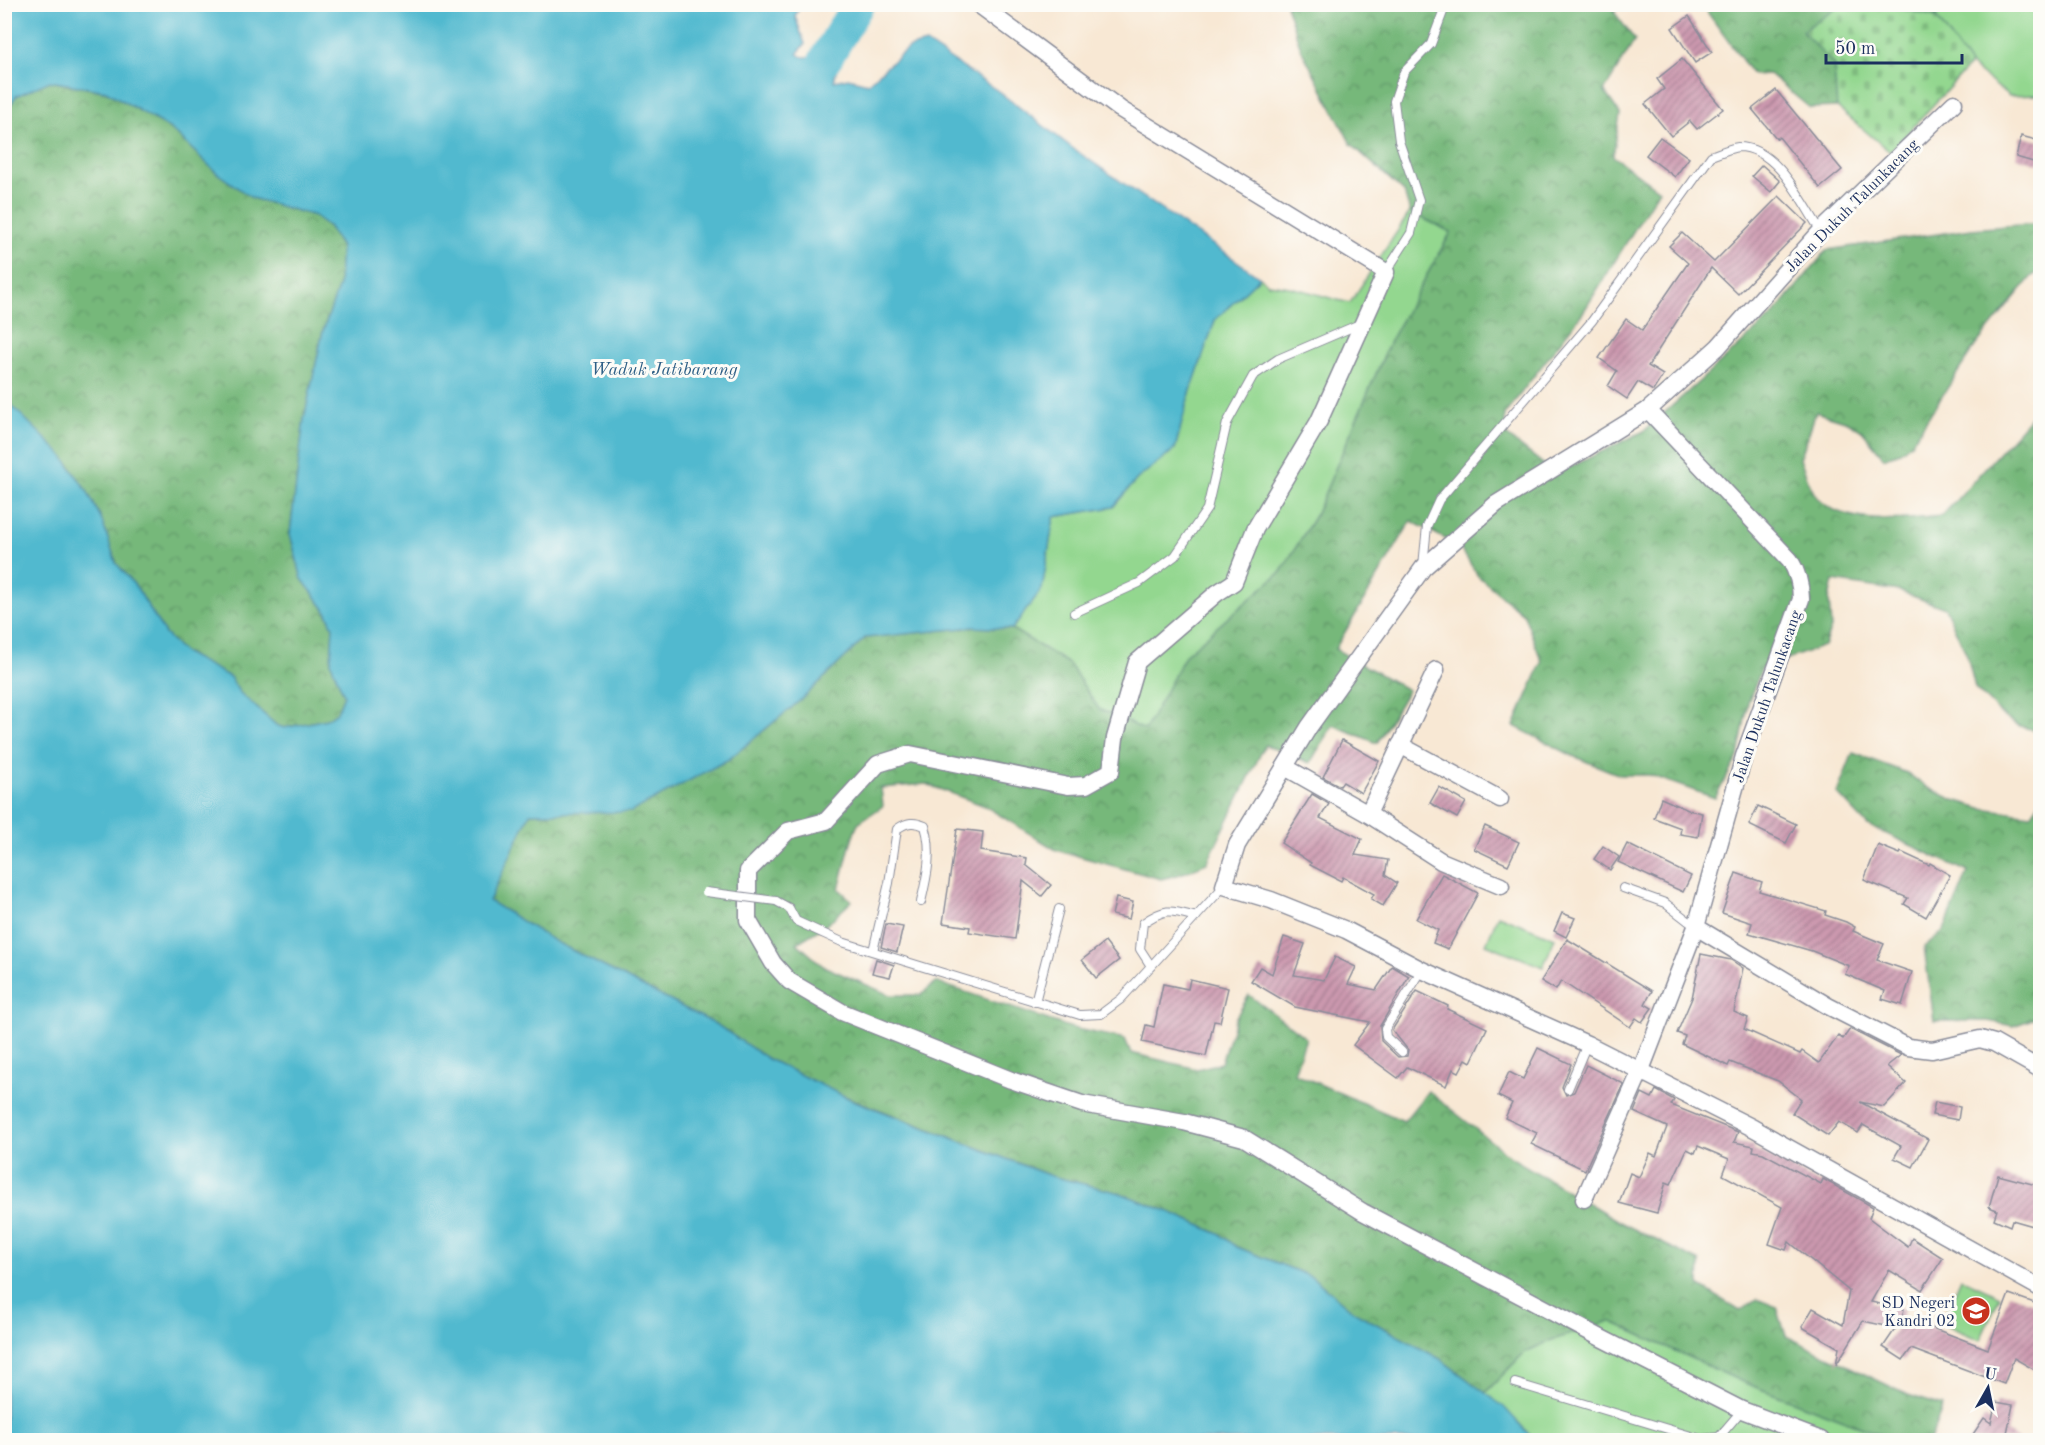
<svg xmlns="http://www.w3.org/2000/svg" width="2045" height="1445" viewBox="0 0 2045 1445" font-family="'Old Standard TT',serif">
  <style>
    .grass { fill: #93d78f; stroke: #578376; stroke-width: 1.5 }
    .forest { fill: url(#forest-crowns); stroke: #48746c; stroke-width: 1.5 }
    .cemetery { fill: url(#cemetery-stones); stroke: #578376; stroke-width: 1.5 }
    .water { fill: #51b9cf; stroke: #367496; stroke-width: 1.5 }
    .lines { fill: none; stroke-linecap: round; stroke-linejoin: round }
    .river { stroke: #51b9cf; stroke-width: 33 }
    .building { fill: url(#building-hatch) }
    .service-casing { stroke: #8a8c99; stroke-width: 10 }
    .minor-casing { stroke: #8a8c99; stroke-width: 19 }
    .service { stroke: #fff; stroke-width: 8 }
    .minor { stroke: #fff; stroke-width: 16 }
    .service-bridge-casing { stroke: #8a8c99; stroke-width: 10; stroke-linecap: butt }
    .service-bridge { stroke: #fff; stroke-width: 8 }
    .labels { text-anchor: middle; stroke-width: 6; stroke-linejoin: round; paint-order: stroke }
    .street-label { font-size: 16px; fill: #1b2f5e; stroke: #fdfcf7 }
    .poi-label { font-size: 16px; fill: #1b2f5e; stroke: #fdfcf7; text-anchor: end }
    .water-label { font-size: 18px; font-style: italic; fill: #2e5f86; stroke: #fdfcf7 }
  </style>
  <defs>
    <pattern id="forest-crowns" width="20" height="18" patternUnits="userSpaceOnUse" patternTransform="scale(1.5)"><rect width="20" height="18" fill="#76b87a"/><path d="M2 6a3 3 0 1 1 6 0M12 15a3 3 0 1 1 6 0" fill="none" stroke="#609667"/></pattern>
    <pattern id="cemetery-stones" width="16" height="16" patternUnits="userSpaceOnUse" patternTransform="scale(1.5)"><rect width="16" height="16" fill="#93d78f"/><path d="M2 7V4a2 2 0 0 1 4 0v3zM10 15v-3a2 2 0 0 1 4 0v3z" fill="#7eb97e"/></pattern>
    <pattern id="building-hatch" width="6" height="6" patternUnits="userSpaceOnUse" patternTransform="scale(1.5)"><rect width="6" height="6" fill="#cc99af"/><path d="M-1 1l2-2M0 6l6-6M5 7l2-2" fill="none" stroke="#a57d92"/></pattern>
  </defs>
  <rect width="100%" height="100%" fill="#fdfcf7"/>
  <filter id="ink" filterUnits="userSpaceOnUse"><feTurbulence type="fractalNoise" baseFrequency=".0167" numOctaves="2"/><feDisplacementMap in="SourceGraphic" scale="12" xChannelSelector="R" yChannelSelector="G"/><feConvolveMatrix kernelMatrix="1 2 1 2 8 2 1 2 1" color-interpolation-filters="sRGB"/></filter>
  <filter id="wash" filterUnits="userSpaceOnUse"><feTurbulence type="fractalNoise" baseFrequency=".008" numOctaves="4" result="noise"/><feDisplacementMap in="SourceGraphic" scale="24" xChannelSelector="R" yChannelSelector="G"/><feGaussianBlur stdDeviation="1.35" result="paint"/><feColorMatrix in="noise" values="0 0 0 0 0 0 0 0 0 0 0 0 0 0 0 0 0 1.4 0 .05"/><feComposite in="paint" operator="in"/></filter>
  <g filter="url(#wash)">
    <rect width="100%" height="100%" fill="#f8e8d4"/>
    <g class="grass">
      <path d="M1940 5H2040V95L2009 96 1970 65 1936 17Z"/>
      <path d="M1410 212 1451 232 1391 339 1315 516 1281 572 1186 654 1145 731 1099 709 1069 664 1012 629 1042 589 1054 517 1113 507 1137 479 1175 449 1187 402 1215 320 1260 277 1268 284C1298 286 1321 297 1350 303Z"/>
      <path d="M1498 915 1555 938 1543 967 1486 944Z"/>
      <path d="M1961 1278 2000 1296 1980 1340 1941 1323Z"/>
      <path d="M1610 1321 1745 1383 1896 1440H1534L1519 1423 1485 1393 1525 1352 1552 1340Z"/>
    </g>
    <g class="forest">
      <path d="M1286 5H1620L1614 12 1635 40 1604 91 1620 114 1613 156 1659 190 1584 311 1505 414V434L1556 474 1644 431 1772 316 1827 250 1972 229 2040 223V271L2032 276 1975 346 1912 442 1900 452 1884 458 1862 431 1848 422 1816 412 1800 459C1805 470 1809 488 1817 497 1842 527 1907 520 1942 516L2040 407V732L2020 726 2005 718 1975 688 1967 655 1945 608 1899 591 1833 581 1829 599 1831 628 1824 646 1762 668 1748 703 1738 757 1715 798 1650 775H1620L1575 757 1514 726 1542 662 1524 615 1478 576 1459 546 1411 521 1335 649 1408 690 1377 743 1333 725 1310 763 1265 745 1207 863 1181 874 1161 879 1056 850 985 806 926 784 881 788 883 806 858 823 851 842 839 889 852 901 825 926 797 943 823 966 890 995H920L936 982 1072 1028 1125 1039 1131 1053 1197 1069 1221 1063 1236 1017 1249 995 1306 1038 1294 1073 1404 1121 1428 1091 1512 1158 1620 1222 1700 1262 1699 1285 1740 1311 1757 1299 1777 1307 1786 1336 1908 1395 1943 1406 1930 1440H1896L1745 1383 1610 1321 1552 1340 1525 1352 1485 1393 1440 1359 1351 1310 1312 1277 1237 1247 1221 1235 1172 1213 1120 1193 1051 1176 834 1092 768 1059 717 1025 554 941 488 901 530 813 631 811 729 759 803 698 865 638 974 627 1012 629 1069 664 1099 709 1145 730 1186 654 1281 572 1315 516 1391 339 1451 232 1410 212 1404 192 1351 144 1301 49Z"/>
      <path d="M1695 5H1843L1803 31 1834 65 1837 107 1810 108 1769 74 1753 75 1705 9Z"/>
      <path d="M1884 5H1940L1936 17Z"/>
      <path d="M49 81 108 92 171 129 217 173 252 198 315 216 329 227 341 247 339 286 323 331 304 419 290 534 302 579 325 609 333 627 331 663 344 695 337 712 327 719 284 728 276 725 239 692 230 677 183 652 165 634 137 588 116 563 101 518 87 491 5 399 4 114 16 96Z"/>
      <path d="M1853 753 1907 773 1928 788 1954 800 1981 808 2031 815 2040 802V1015L2038 1017 2013 1026 1988 1021H1934L1924 947 1944 930 1968 872 1867 825 1837 793Z"/>
    </g>
    <path class="cemetery" d="M1843 4 1884 5 1936 17 1970 65 1890 152 1837 107 1834 65 1802 31Z"/>
    <path class="water" d="M5 4 801 5 795 16 805 44 797 54C804 59 811 57 817 52L837 68 834 81 848 78 868 83 908 48 926 43 998 91 1075 150 1260 277 1215 320 1187 402 1175 449 1137 479 1113 507 1054 517 1042 589 1012 629 974 627 865 638 803 698 729 759 631 812 530 813 489 901 554 941 717 1025 768 1059 850 1099 1051 1176 1120 1193 1172 1213 1221 1235 1237 1247 1312 1277 1351 1310 1440 1359 1504 1407 1534 1440H5V399L62 455 87 491 101 518 116 563 137 588 165 634 183 652 230 677 239 692 276 725 284 728 327 719 337 712 344 695 331 663 333 627 325 609 302 579 290 534 304 419 323 331 339 286 341 247 329 227 315 216 252 198 217 173 171 129 106 91 50 81 16 96 5 114Z"/>
    <g class="lines">
      <path class="river" d="M825 60 858 4"/>
    </g>
    <g id="blocks">
      <g class="building">
        <path d="M1689 16 1712 52 1695 63 1672 28Z"/>
        <path d="M1682 59 1723 109 1697 129 1690 121 1671 136 1645 104 1664 89 1657 79Z"/>
        <path d="M1776 90 1842 170 1820 188 1779 137 1777 139 1752 109Z"/>
        <path d="M2021 136 2040 141V164L2016 157Z"/>
        <path d="M1660 137 1689 158 1675 177 1646 155Z"/>
        <path d="M1762 165 1780 181 1771 192 1752 176Z"/>
        <path d="M1779 196 1807 223 1738 294 1711 268 1648 366 1663 375 1653 391 1638 382 1627 399 1608 386 1617 371 1599 358 1626 319 1642 330 1688 263 1669 246 1682 233 1714 262Z"/>
        <path d="M1342 740 1379 761 1361 793 1343 782 1340 786 1323 777Z"/>
        <path d="M1439 787 1466 802 1457 818 1430 803Z"/>
        <path d="M1312 794 1329 804 1320 818 1362 839 1355 855 1388 860 1385 875 1397 883 1383 906 1371 899 1374 894 1343 877 1341 881 1310 865 1311 863 1281 843Z"/>
        <path d="M1661 798 1688 810 1702 813 1698 837 1680 834 1681 828 1654 818Z"/>
        <path d="M1758 806 1796 824 1786 843 1749 825Z"/>
        <path d="M1485 826 1519 842 1508 865 1474 849Z"/>
        <path d="M957 829 983 832 981 851 1027 858 1026 865 1051 885 1042 896 1023 881 1015 939 969 932 970 927 943 923Z"/>
        <path d="M1627 844 1691 876 1683 892 1618 862Z"/>
        <path d="M1878 845 1900 854 1901 852 1929 865 1930 863 1950 875 1926 917 1904 904 1908 898 1864 880Z"/>
        <path d="M1603 846 1619 857 1610 870 1594 859Z"/>
        <path d="M1736 873 1762 882 1759 891 1826 911 1825 915 1846 922 1855 927 1853 931 1884 944 1877 960 1912 972 1902 1005 1882 999 1885 991 1845 974 1849 966 1812 951 1749 933 1752 923 1722 913Z"/>
        <path d="M1442 874 1478 893 1448 949 1433 943 1438 930 1416 919Z"/>
        <path d="M1116 898 1133 902 1129 919 1112 915Z"/>
        <path d="M1562 913 1575 918 1566 937 1554 931Z"/>
        <path d="M886 924 903 927 897 952 881 947Z"/>
        <path d="M1284 937 1305 944 1294 975 1324 980 1335 957 1356 967 1348 984 1376 990 1392 966 1409 976 1380 1026 1381 1041 1398 1057 1407 1056 1408 1050 1392 1030 1417 991 1448 1006 1447 1009 1487 1028 1471 1062 1466 1059 1459 1072 1453 1069 1446 1086 1407 1067 1398 1078 1353 1045 1370 1022 1295 1007 1251 981 1260 967 1272 974Z"/>
        <path d="M1567 939 1652 991 1645 1004 1652 1008 1642 1022 1636 1018 1630 1027 1561 981 1556 990 1541 981Z"/>
        <path d="M1105 942 1119 960 1096 978 1082 960Z"/>
        <path d="M1701 954 1731 960 1743 968 1734 1012 1748 1018 1744 1029 1800 1054 1802 1051 1819 1063 1838 1036 1843 1039 1850 1029 1901 1055 1887 1066 1906 1083 1884 1107 1860 1102 1928 1139 1913 1167 1894 1158 1901 1146 1863 1125 1858 1133 1839 1122 1828 1136 1792 1113 1801 1099 1778 1081 1730 1062 1728 1066 1682 1044 1685 1036 1677 1033 1692 998Z"/>
        <path d="M876 959 894 965 890 977 872 973Z"/>
        <path d="M1190 979 1228 988 1220 1022 1214 1021 1206 1056 1142 1042 1146 1025 1154 1027 1163 984 1188 989Z"/>
        <path d="M1538 1048 1571 1064 1562 1087 1566 1095 1574 1092 1586 1065 1624 1084 1585 1170 1531 1144 1537 1133 1505 1118 1512 1103 1498 1096 1509 1072 1523 1079Z"/>
        <path d="M1656 1090 1674 1100 1671 1105 1738 1132 1734 1142 1754 1146 1753 1151 1763 1153 1821 1184 1823 1179 1873 1207 1869 1218 1908 1247 1912 1238 1943 1258 1922 1290 1889 1270 1871 1302 1904 1309 1902 1319 1903 1317 1988 1349 2009 1294 2040 1305V1373L2014 1358 2004 1384 1911 1349 1903 1360 1883 1347 1896 1328 1863 1321 1836 1365 1839 1348 1802 1327 1813 1308 1843 1325 1849 1291 1789 1242 1786 1250 1769 1244 1782 1207 1723 1175 1729 1159 1698 1146 1695 1153 1687 1149 1671 1184 1666 1182 1657 1213 1619 1203 1630 1173 1639 1177 1650 1153 1656 1156 1667 1127 1634 1112 1642 1093 1652 1098Z"/>
        <path d="M1935 1102 1960 1107 1958 1120 1932 1115Z"/>
        <path d="M1998 1175 2040 1186V1228L2012 1220 2010 1226 1994 1219 1997 1210 1989 1207Z"/>
        <path d="M1996 1402 2013 1405 2007 1433 2018 1440H1969L1984 1418 1991 1423Z"/>
      </g>
    </g>
  </g>
  <g filter="url(#ink)">
    <use href="#blocks" fill-opacity="0" stroke="#8a8c99" stroke-width="1.5"/>
    <g class="lines">
      <g class="service-casing">
        <g id="service">
          <path d="M1386 272 1411 233 1419 200 1399 141 1394 101 1404 72 1431 44 1446 4"/>
          <path d="M1423 566 1427 526 1439 500 1592 321 1711 156C1719 153 1730 148 1738 147 1778 147 1802 203 1821 231"/>
          <path d="M1074 613 1139 583 1175 556 1207 509 1227 423 1253 376 1278 359 1362 323"/>
          <path d="M1623 888 1665 903 1696 927"/>
          <path d="M776 901 789 908 796 921 842 942 1080 1015 1101 1014 1121 999 1224 886"/>
          <path d="M873 951 889 883 897 829C907 822 914 821 925 826 933 851 927 877 921 902"/>
          <path d="M1151 966 1140 949 1143 923C1166 907 1171 910 1196 917"/>
          <path d="M1035 1002 1059 909"/>
          <path d="M1402 1052 1386 1037 1385 1029 1422 970"/>
          <path d="M1568 1089 1587 1044"/>
          <path d="M1515 1383 1701 1439 1719 1437 1742 1410"/>
        </g>
      </g>
      <g class="minor-casing">
        <g id="minor">
          <path d="M978 4 1120 109 1386 272 1319 421 1255 529 1234 582 1217 593 1137 662 1115 738 1111 771 1086 785 1068 786 910 754 878 764 826 821 788 831 748 871V920L773 963 789 981 842 1012 1011 1080 1082 1104 1184 1122 1244 1138 1363 1212 1601 1338 1742 1410 1821 1440"/>
          <path d="M1954 103 1821 231 1718 347 1648 410 1496 504 1423 568 1309 727 1237 845 1224 886 1271 900 1346 930 1422 970 1587 1044 1753 1128 2040 1288"/>
          <path d="M1400 745 1500 799"/>
          <path d="M1285 767 1368 814 1441 861 1501 886"/>
          <path d="M1368 814 1436 670"/>
          <path d="M1696 927 1828 1006 1908 1047 1932 1050 1980 1039 1994 1043 2040 1069"/>
          <path d="M1584 1199 1641 1070 1696 927 1744 756 1801 599C1801 584 1798 573 1790 560L1648 410"/>
        </g>
      </g>
      <use href="#service" class="service"/>
      <use href="#minor" class="minor"/>
      <g class="service-bridge-casing">
        <path id="service-bridge" d="M706 892 776 901"/>
      </g>
      <use href="#service-bridge" class="service-bridge"/>
    </g>
  </g>
  <defs>
    <g id="school-disc" transform="scale(1.5)"><circle r="9.5" fill="#c8321e" stroke="#fdfcf7"/><path d="M0-5L7-2L0 1L-7-2ZM-4 1L0 2.5L4 1V4Q0 6-4 4Z" fill="#fff"/></g>
  </defs>
  <g fill-rule="evenodd">
    <use href="#school-disc" x="1976" y="1311"/>
  </g>
  <g class="labels">
    <g class="street-label">
      <text transform="translate(1851 205) rotate(-45)" y="6">Jalan Dukuh Talunkacang</text>
      <text transform="translate(1766 696) rotate(-71)" y="6">Jalan Dukuh Talunkacang</text>
    </g>
    <g class="poi-label">
      <text x="1955" y="1308">SD Negeri<tspan x="1955" dy="18">Kandri 02</tspan></text>
    </g>
    <g class="water-label">
      <text x="664" y="375">Waduk Jatibarang</text>
    </g>
  </g>
  <rect width="2045" height="1445" fill="none" stroke="#fdfcf7" stroke-width="24"/>
  <g transform="translate(1988 1388) rotate(9)" stroke="#fdfcf7" stroke-width="4.5" paint-order="stroke">
  <path d="M0-4.5L10 22L0 15L-10 22Z" fill="#1b2f5e"/>
  <text y="-9" font-size="16" font-weight="bold" text-anchor="middle" fill="#1b2f5e">U</text>
  </g>
  <path d="M1826 54v9h136v-9" fill="none" stroke="#1b2f5e" stroke-width="3"/>
  <text x="1835" y="54" font-size="18" fill="#1b2f5e" stroke="#fdfcf7" stroke-width="4.5" paint-order="stroke">50 m</text>
</svg>
